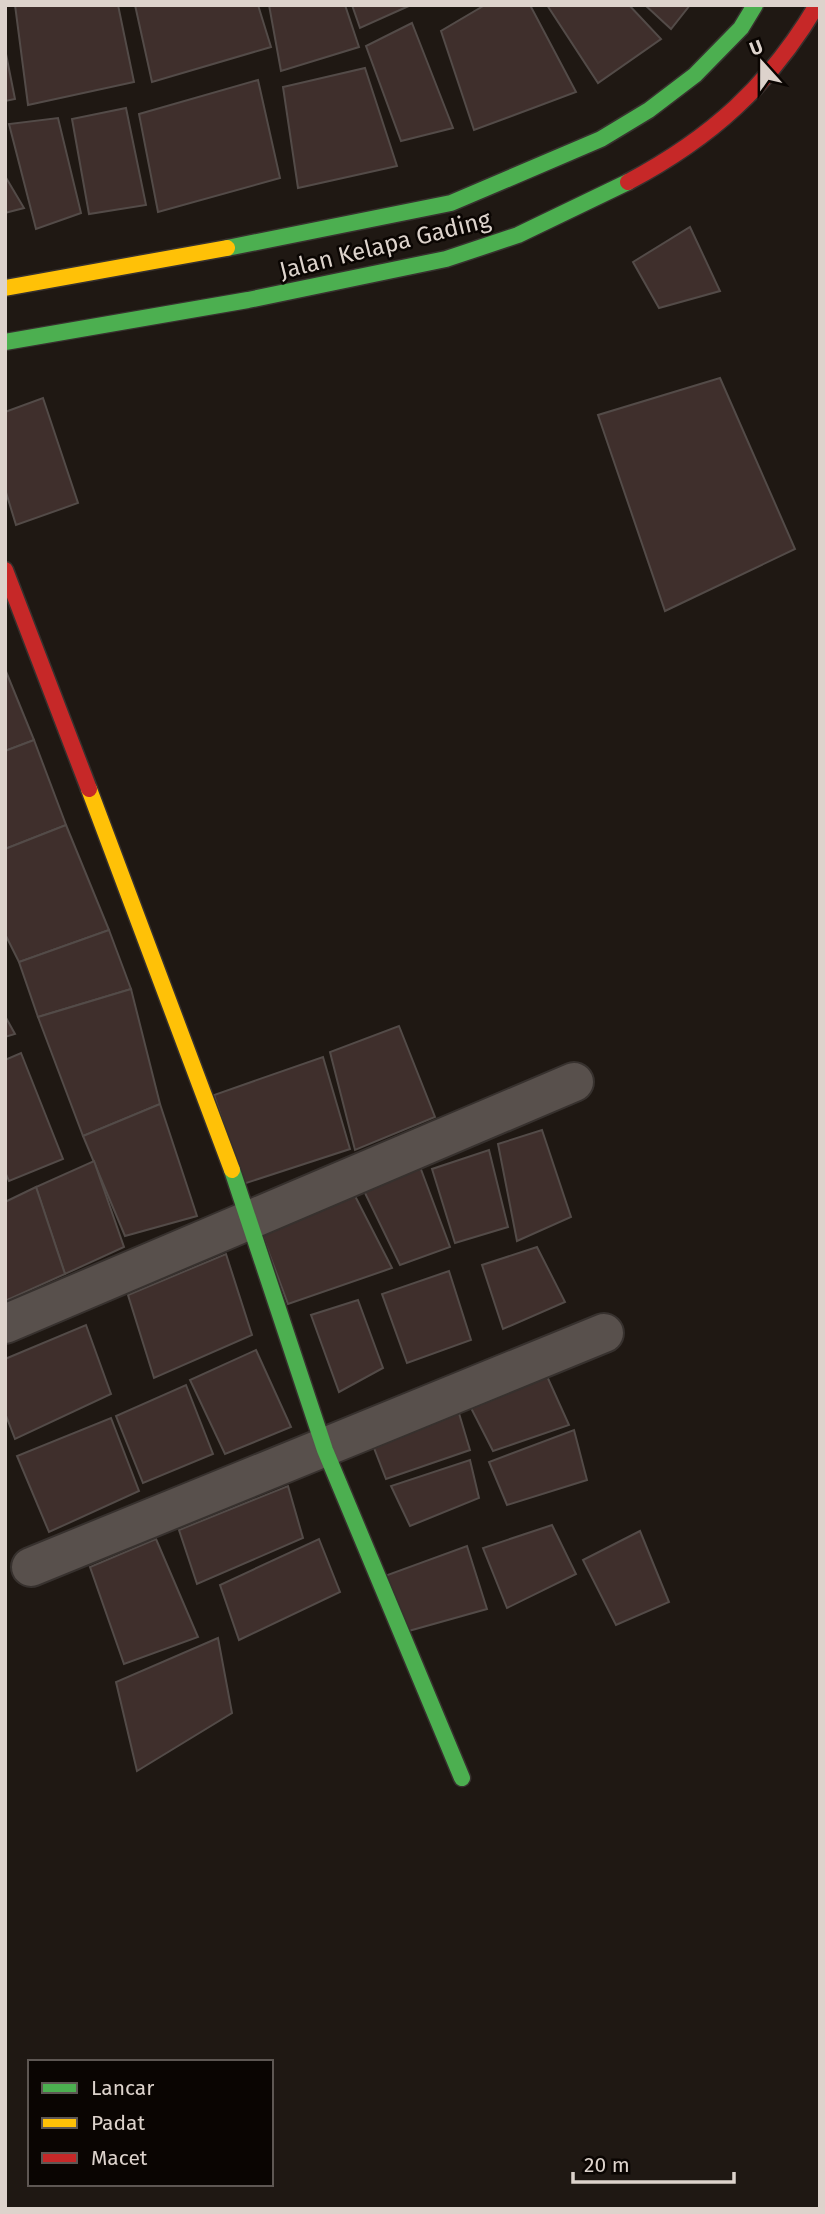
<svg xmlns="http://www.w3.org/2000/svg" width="825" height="2214" viewBox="0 0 825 2214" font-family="'Fira Sans',sans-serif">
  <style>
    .building { fill: #3f2f2c; stroke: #534b48; stroke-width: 2 }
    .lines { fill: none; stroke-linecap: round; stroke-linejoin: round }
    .street-casing { stroke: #37312e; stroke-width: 42 }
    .fast-casing { stroke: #37312e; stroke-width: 19 }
    .slow-casing { stroke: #37312e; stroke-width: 19 }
    .jam-casing { stroke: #37312e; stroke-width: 19 }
    .street { stroke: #58504c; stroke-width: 38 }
    .fast { stroke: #4caf50; stroke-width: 16 }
    .slow { stroke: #ffc107; stroke-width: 16 }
    .jam { stroke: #c62828; stroke-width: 16 }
    .labels { text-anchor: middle; stroke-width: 5; stroke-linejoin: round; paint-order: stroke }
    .street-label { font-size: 24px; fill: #ddd3cc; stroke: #0a0502 }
  </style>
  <rect width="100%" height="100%" fill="#1f1813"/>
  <g class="building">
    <path d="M15 5H118L134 82 28 105Z"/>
    <path d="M135 5H258L271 47 152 82Z"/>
    <path d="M269 5H345L359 47 281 71Z"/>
    <path d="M352 5H411L360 28Z"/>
    <path d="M485 5H530L576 92 474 130 441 31Z"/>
    <path d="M547 5H629L661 39 598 83Z"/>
    <path d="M645 5H690L671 29Z"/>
    <path d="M412 23 453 128 401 141 366 46Z"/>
    <path d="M5 49 15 99 5 101Z"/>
    <path d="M365 68 397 166 298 188 283 87Z"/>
    <path d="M258 80 280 178 158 212 139 114Z"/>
    <path d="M126 108 146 205 89 214 72 119Z"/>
    <path d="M58 118 81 213 36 229 9 124Z"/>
    <path d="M5 176 24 208 5 213Z"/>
    <path d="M690 227 720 291 659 308 633 262Z"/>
    <path d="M720 378 795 549 665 611 598 415Z"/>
    <path d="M43 398 78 503 16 525 5 489V412Z"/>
    <path d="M5 669 34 740 5 751Z"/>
    <path d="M34 740 66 825 5 849V751Z"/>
    <path d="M66 825 109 930 19 962 5 934V849Z"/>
    <path d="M109 930 131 989 38 1017 19 962Z"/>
    <path d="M131 989 160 1104 83 1136 38 1017Z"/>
    <path d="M5 1016 15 1034 5 1037Z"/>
    <path d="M399 1026 435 1117 355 1150 330 1052Z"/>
    <path d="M21 1053 63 1159 9 1181 5 1172V1060Z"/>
    <path d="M323 1057 350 1149 243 1184 214 1095Z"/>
    <path d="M160 1104 197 1216 125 1236 83 1136Z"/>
    <path d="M542 1130 571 1217 517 1241 498 1144Z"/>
    <path d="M489 1150 508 1227 455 1243 432 1169Z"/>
    <path d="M94 1161 124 1247 65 1274 36 1187Z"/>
    <path d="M419 1164 450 1247 400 1265 364 1191Z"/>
    <path d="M36 1187 65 1274 5 1301V1202Z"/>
    <path d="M353 1192 392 1268 288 1304 260 1229Z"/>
    <path d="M537 1247 565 1302 503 1329 482 1265Z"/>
    <path d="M226 1254 252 1335 154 1378 128 1295Z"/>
    <path d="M449 1271 471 1340 407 1363 382 1294Z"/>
    <path d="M358 1300 383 1368 339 1392 311 1315Z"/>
    <path d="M86 1325 111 1394 15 1439 5 1413V1359Z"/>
    <path d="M256 1350 291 1427 225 1454 190 1380Z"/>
    <path d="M546 1374 569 1425 493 1451 470 1406Z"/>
    <path d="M186 1385 213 1454 143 1483 116 1416Z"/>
    <path d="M458 1410 470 1450 386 1479 374 1448Z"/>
    <path d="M111 1418 139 1491 49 1532 17 1456Z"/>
    <path d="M574 1430 587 1480 507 1505 489 1462Z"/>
    <path d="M470 1460 479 1498 410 1526 391 1486Z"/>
    <path d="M288 1486 303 1538 197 1584 179 1530Z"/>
    <path d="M552 1525 576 1574 507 1608 483 1548Z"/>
    <path d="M640 1531 669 1602 616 1625 583 1560Z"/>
    <path d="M156 1539 198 1637 124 1664 90 1567Z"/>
    <path d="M319 1539 340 1592 239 1640 220 1585Z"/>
    <path d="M467 1546 487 1609 405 1632 382 1577Z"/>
    <path d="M218 1638 232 1713 137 1771 116 1682Z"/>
  </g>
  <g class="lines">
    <g class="street-casing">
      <g id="street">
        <path d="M5 1324 574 1082"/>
        <path d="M31 1567 604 1333"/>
      </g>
    </g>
    <g class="fast-casing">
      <g id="fast">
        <path d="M227 248 451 203 601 139 649 110 695 75 741 28 755 5"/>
        <path d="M5 342 248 300 446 259 518 235 628 182"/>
        <path d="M232 1170 325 1450 462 1778"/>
      </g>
    </g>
    <g class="slow-casing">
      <g id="slow">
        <path d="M5 288 227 248"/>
        <path d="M89 789 232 1170"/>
      </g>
    </g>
    <g class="jam-casing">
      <g id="jam">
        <path d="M628 182C711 138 769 86 817 5"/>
        <path d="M5 570 89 789"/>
      </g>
    </g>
    <use href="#street" class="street"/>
    <use href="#fast" class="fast"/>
    <use href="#slow" class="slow"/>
    <use href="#jam" class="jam"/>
  </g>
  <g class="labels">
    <g class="street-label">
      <text transform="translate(385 245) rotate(-14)" y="8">Jalan Kelapa Gading</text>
    </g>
  </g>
  <rect width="825" height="2214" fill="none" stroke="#ddd3cc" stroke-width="14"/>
  <rect x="28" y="2060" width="245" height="126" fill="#0a0502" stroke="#5e5753" stroke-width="2"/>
  <rect x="42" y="2083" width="35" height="10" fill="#4caf50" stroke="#5e5753" stroke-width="2"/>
  <text x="91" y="2095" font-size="21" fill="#ddd3cc">Lancar</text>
  <rect x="42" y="2118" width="35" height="10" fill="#ffc107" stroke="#5e5753" stroke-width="2"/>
  <text x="91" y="2130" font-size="21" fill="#ddd3cc">Padat</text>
  <rect x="42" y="2153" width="35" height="10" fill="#c62828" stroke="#5e5753" stroke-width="2"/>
  <text x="91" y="2165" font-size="21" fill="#ddd3cc">Macet</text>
  <g transform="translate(762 63) rotate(339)" stroke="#0a0502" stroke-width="5" paint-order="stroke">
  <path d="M0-5L12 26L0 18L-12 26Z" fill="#ddd3cc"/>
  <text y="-10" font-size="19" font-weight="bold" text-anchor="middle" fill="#ddd3cc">U</text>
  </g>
  <path d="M573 2172v10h161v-10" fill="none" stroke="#ddd3cc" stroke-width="3.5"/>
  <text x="584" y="2172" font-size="21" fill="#ddd3cc" stroke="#0a0502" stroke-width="5" paint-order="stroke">20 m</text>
</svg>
